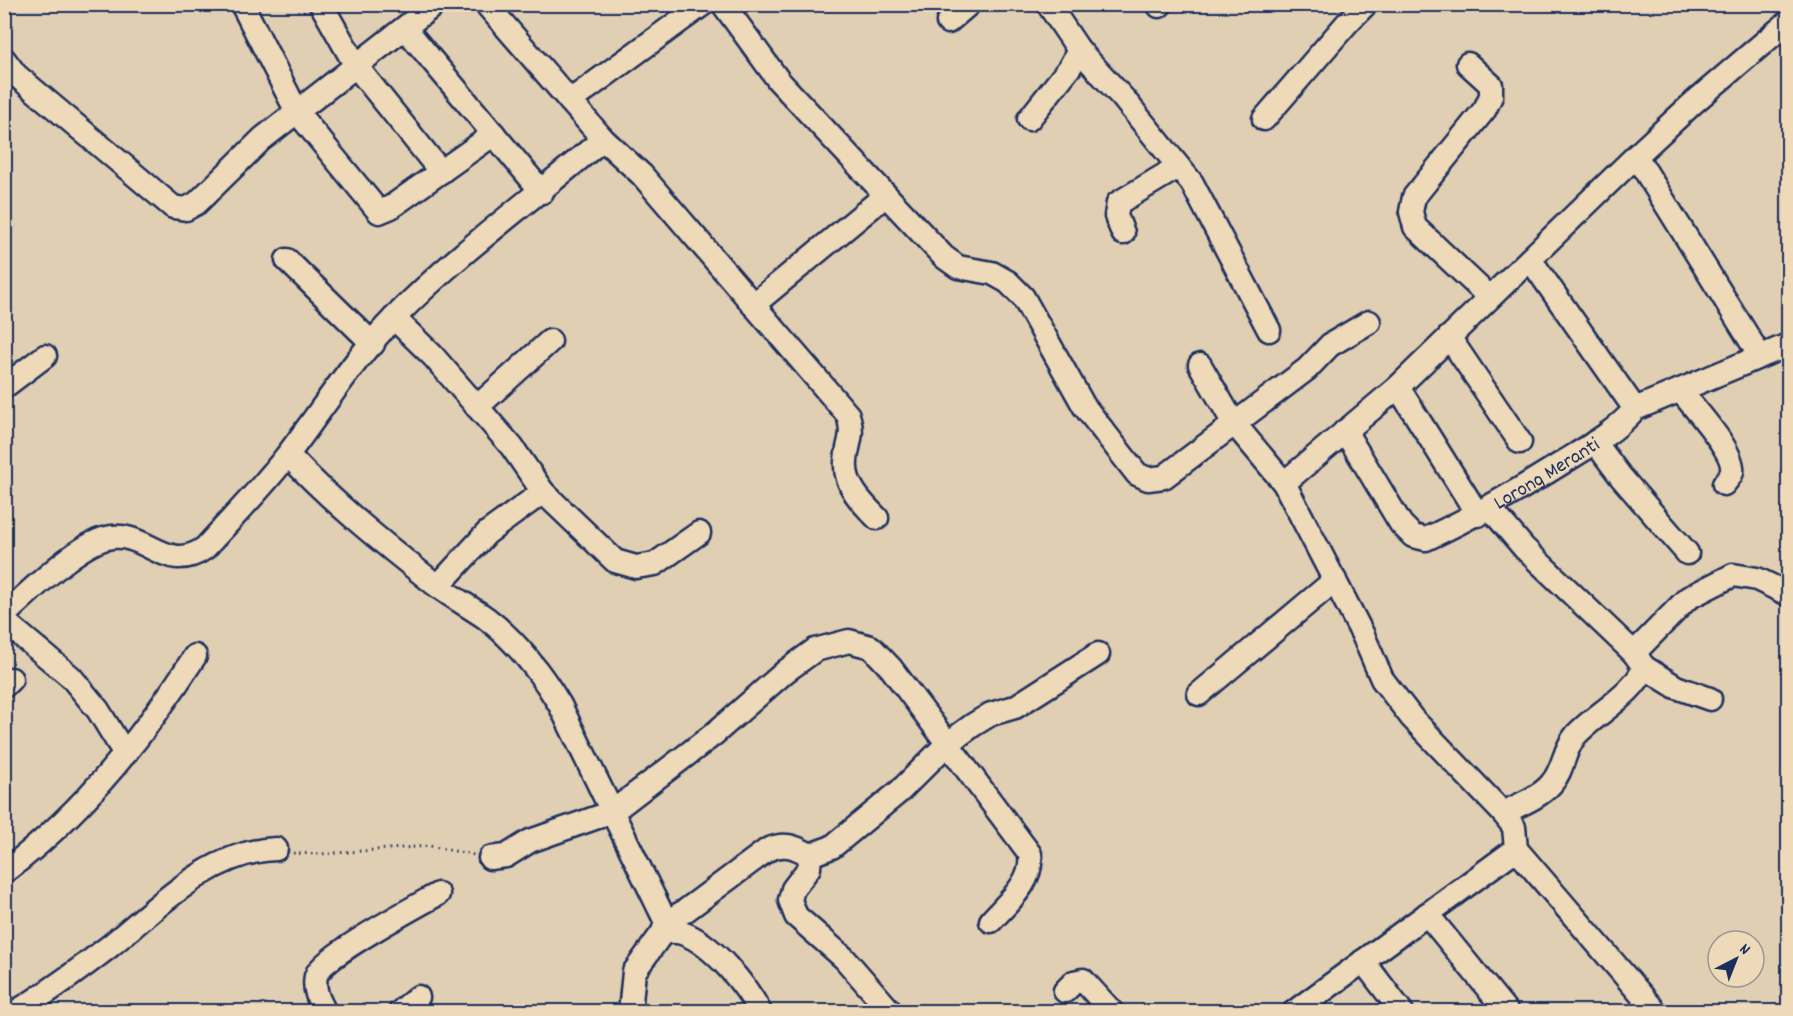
<svg xmlns="http://www.w3.org/2000/svg" width="1793" height="1016" viewBox="0 0 1793 1016" font-family="Dekko,sans-serif">
  <style>
    .lines { fill: none; stroke-linecap: round; stroke-linejoin: round }
    .minor-casing { stroke: #1b2f5e; stroke-width: 27 }
    .path { stroke: #1b2f5e; stroke-width: 3; stroke-dasharray: 1.5 4.5; stroke-linecap: butt }
    .minor { stroke: #eed9b8; stroke-width: 22 }
    .labels { text-anchor: middle; stroke-width: 6; stroke-linejoin: round; paint-order: stroke }
    .street-label { font-size: 21px; fill: #1b2f5e; stroke: #eed9b8 }
  </style>
  <rect width="100%" height="100%" fill="#e1cfb3"/>
  <filter id="ink" filterUnits="userSpaceOnUse"><feTurbulence type="fractalNoise" baseFrequency=".0167" numOctaves="2"/><feDisplacementMap in="SourceGraphic" scale="12" xChannelSelector="R" yChannelSelector="G"/><feConvolveMatrix kernelMatrix="1 2 1 2 8 2 1 2 1" color-interpolation-filters="sRGB"/></filter>
  <g filter="url(#ink)">
    <g class="lines">
      <g class="minor-casing">
        <g id="minor">
          <path d="M242 4 297 112 379 212 391 207 494 134"/>
          <path d="M321 4 356 66 441 172"/>
          <path d="M486 4 603 139 642 175 848 415C855 437 847 442 846 462 844 485 862 503 877 518"/>
          <path d="M723 4 779 81 944 257 958 267 992 273 1008 282 1023 297 1084 406 1137 474 1148 479 1164 477 1307 369 1330 345 1369 322"/>
          <path d="M1048 4 1079 50 1123 98 1192 183 1269 330"/>
          <path d="M1159 6 1161 4"/>
          <path d="M948 22 969 4"/>
          <path d="M405 28 542 192"/>
          <path d="M4 59 16 75 173 207 186 209 197 203 262 139 435 4"/>
          <path d="M1468 64 1491 85V96L1485 109 1414 197 1411 212 1415 227 1489 297"/>
          <path d="M570 101 703 4"/>
          <path d="M1029 119 1070 67 1079 50"/>
          <path d="M1264 119 1348 22 1366 4"/>
          <path d="M1636 156 1760 356"/>
          <path d="M1123 233 1116 216 1118 203 1178 167"/>
          <path d="M1530 259 1635 409"/>
          <path d="M287 260 373 344"/>
          <path d="M753 305 886 195"/>
          <path d="M394 318 433 356 512 447 543 492 615 561 636 567 655 564 699 533"/>
          <path d="M1449 337 1520 442"/>
          <path d="M1200 365 1233 422 1284 483 1363 635 1382 679 1412 718 1503 813 1514 827 1516 849 1656 1012"/>
          <path d="M4 387 45 356"/>
          <path d="M1398 387 1478 515"/>
          <path d="M1680 390C1692 406 1736 452 1732 472 1731 476 1727 480 1724 484"/>
          <path d="M477 407 550 341"/>
          <path id="s1" d="M1345 431 1401 524 1413 536 1426 539C1474 517 1517 491 1562 463 1588 447 1615 432 1635 409L1788 345"/>
          <path d="M1595 442 1621 477 1687 553"/>
          <path d="M288 455C333 503 384 544 436 585 452 597 470 607 486 618 516 641 541 673 560 705L666 922 663 932 634 972 630 1012"/>
          <path d="M1284 483 1398 387 1636 156 1692 104 1788 22"/>
          <path d="M1490 508 1524 548 1634 653 1644 667C1636 693 1594 715 1576 735 1563 750 1564 770 1551 784 1540 797 1519 805 1503 813"/>
          <path d="M438 586 487 533 543 492"/>
          <path d="M4 615C29 593 76 545 107 538 146 529 166 576 205 548 233 517 264 486 289 453 324 407 355 357 396 316 460 251 534 198 603 139"/>
          <path d="M4 621 71 677 98 710 125 754"/>
          <path d="M1634 653 1688 598 1733 575 1757 579 1788 594"/>
          <path d="M1644 667 1676 687 1710 699"/>
          <path d="M4 686 11 679"/>
          <path d="M1199 694 1335 580"/>
          <path d="M810 855 809 868 793 889 790 900 796 916 844 958 891 1012"/>
          <path d="M490 858 506 856 530 841 612 812 714 734 786 671 815 650 849 641 871 647 891 668 1030 854C1034 881 1008 902 991 921"/>
          <path d="M4 872C82 814 144 736 195 656"/>
          <path d="M1427 914 1507 1012"/>
          <path d="M666 922 685 911 767 850C784 842 794 846 810 855L832 847 900 791 947 744 973 725 991 714 1015 707 1098 654"/>
          <path d="M663 932C668 932 676 931 682 933 712 943 746 985 760 1012"/>
          <path d="M1363 961 1402 1012"/>
          <path d="M1065 991 1074 982 1083 980 1112 1012"/>
          <path d="M16 1012C49 992 79 970 110 946 158 907 211 851 276 849"/>
          <path d="M325 1012C319 1001 313 989 316 976 321 957 417 906 438 894"/>
          <path d="M400 1012 418 997"/>
          <path d="M1294 1012 1516 849"/>
        </g>
      </g>
      <path class="path" d="M293 853 321 854 429 846 474 855"/>
      <use href="#minor" class="minor"/>
    </g>
  </g>
  <g class="labels">
    <g class="street-label">
      <text dy="7" stroke="none"><textPath href="#s1" startOffset="276">Lorong Meranti</textPath></text>
    </g>
  </g>
  <rect width="1793" height="1016" fill="none" stroke="#eed9b8" stroke-width="24"/>
  <rect x="12" y="12" width="1769" height="992" fill="none" stroke="#1b2f5e" stroke-width="2" filter="url(#ink)"/>
  <g transform="translate(1736 959) rotate(42)"><circle r="28" fill="#eed9b8" stroke="#9a9594" stroke-width="1.5"/>
  <path d="M0-4.5L10 22L0 15L-10 22Z" fill="#1b2f5e"/>
  <text y="-9" font-size="16" font-weight="bold" text-anchor="middle" fill="#1b2f5e">N</text>
  </g>
</svg>
